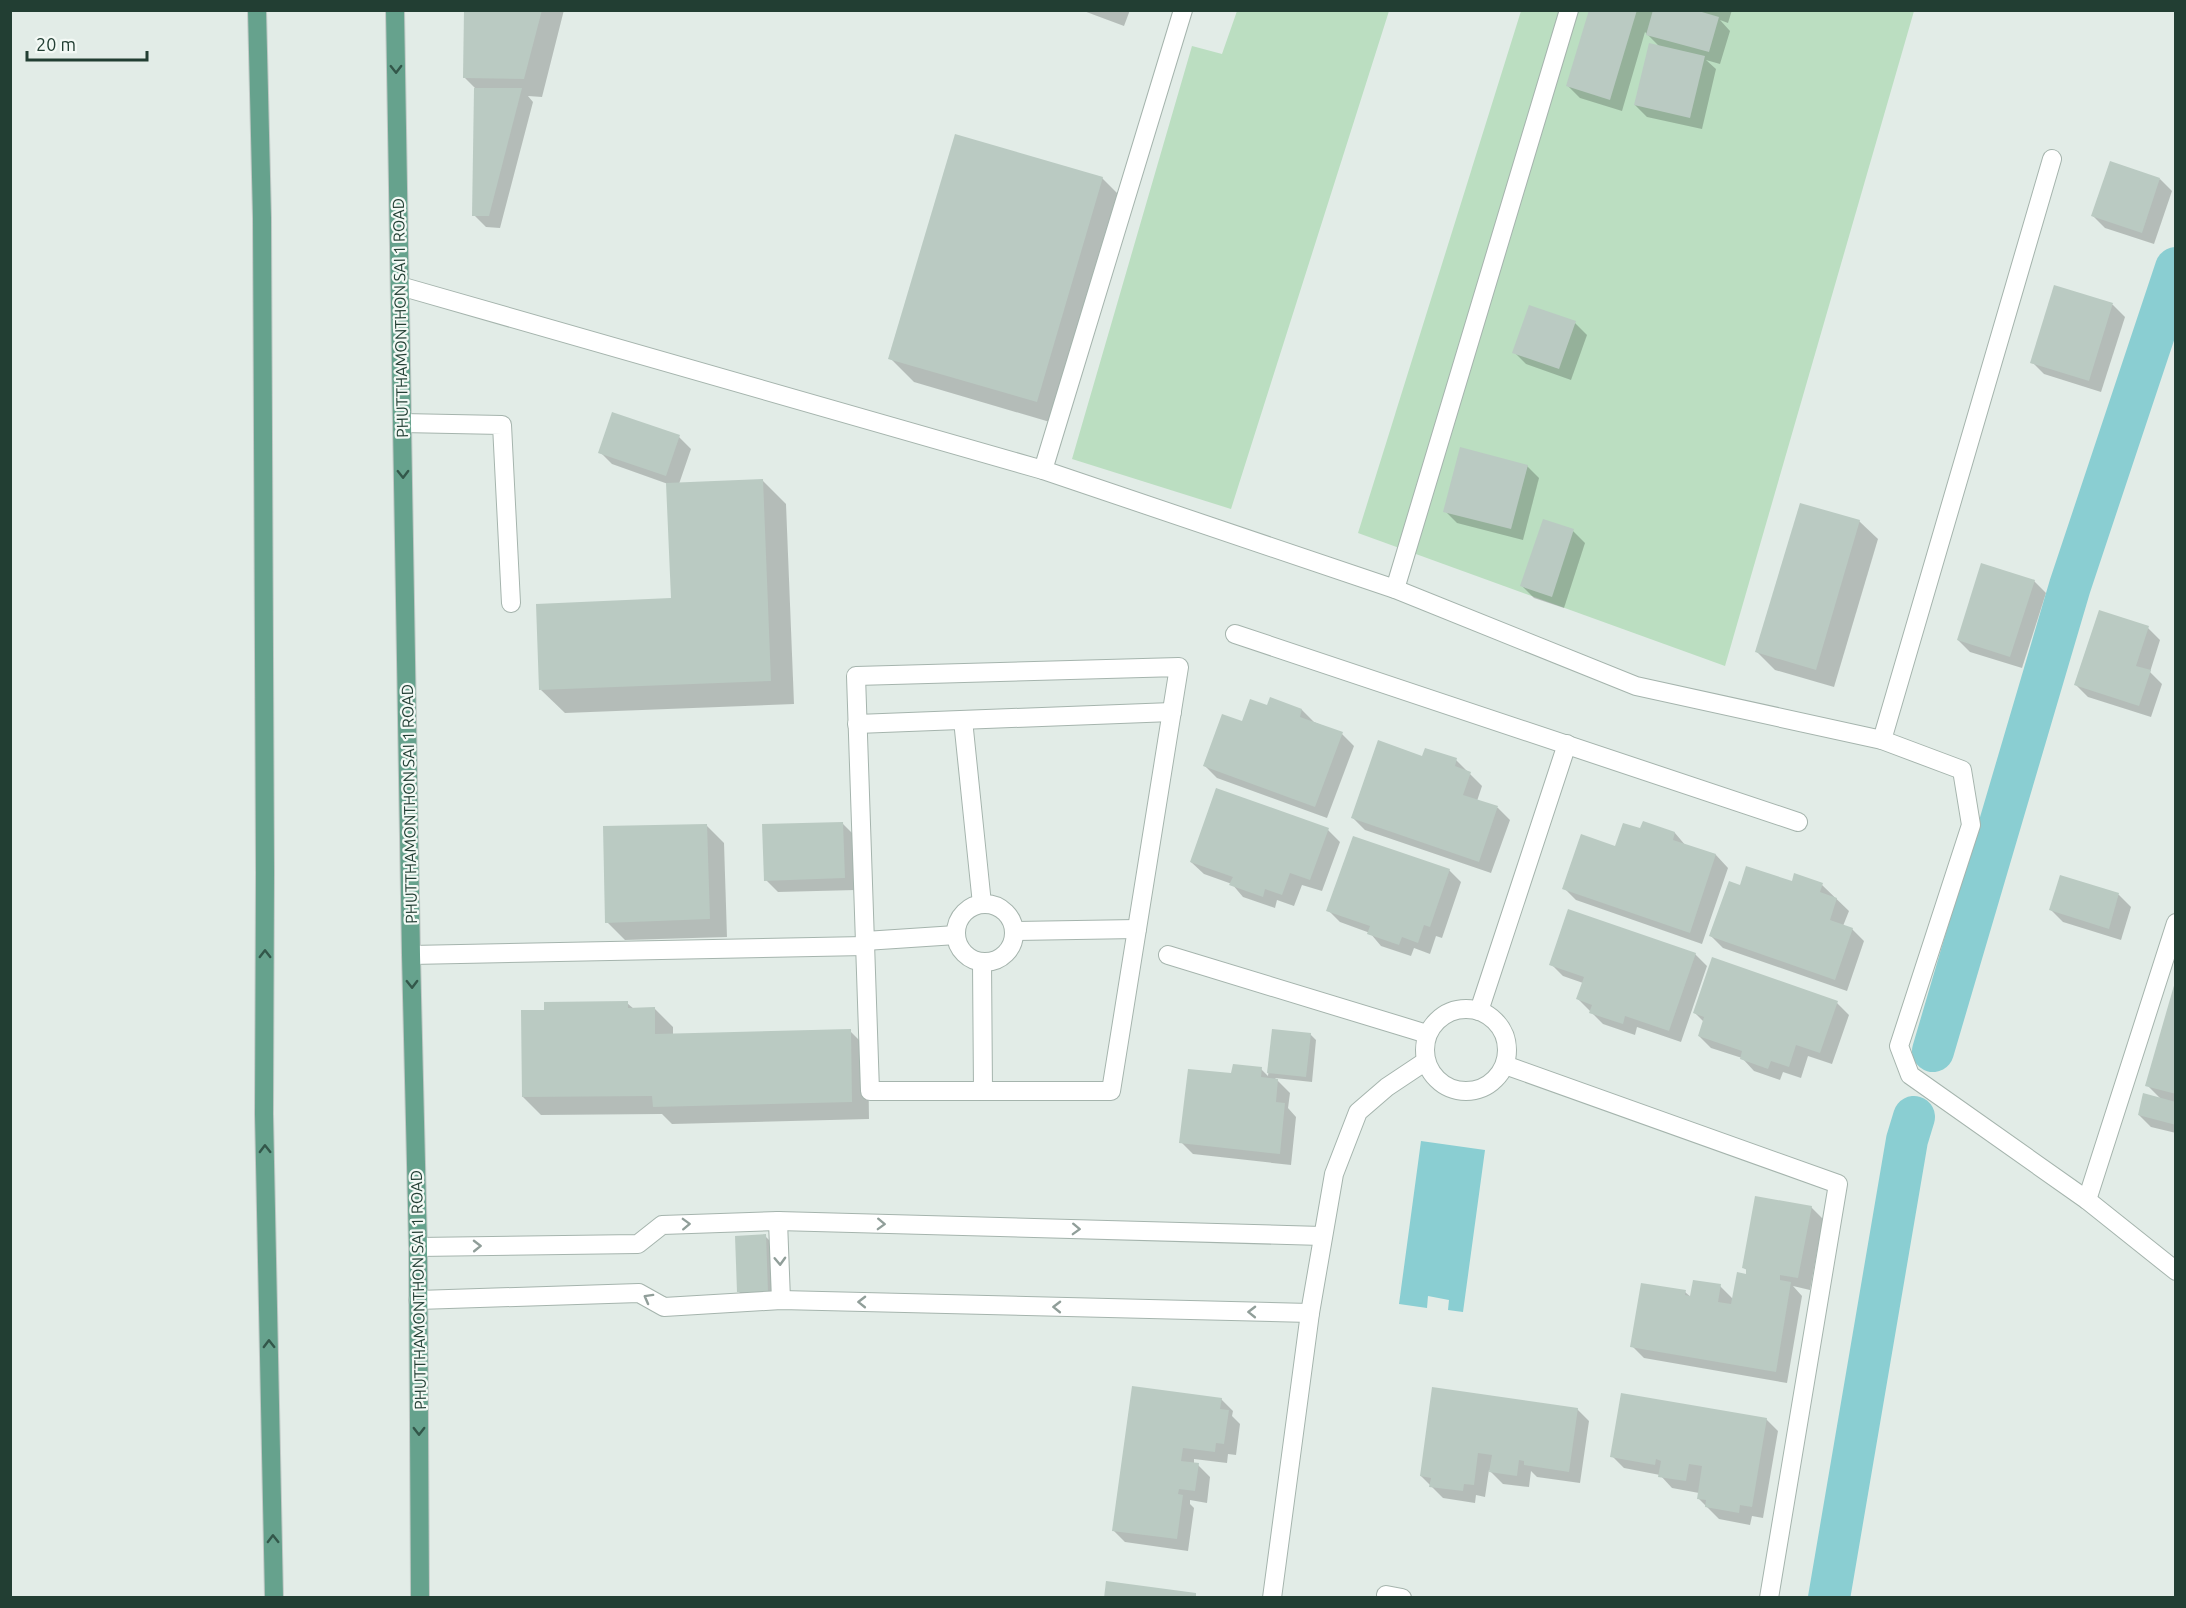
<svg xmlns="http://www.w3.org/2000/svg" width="2186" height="1608" viewBox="0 0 2186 1608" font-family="Ubuntu,sans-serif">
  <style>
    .green { fill: #bbdec1 }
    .water { fill: #8aced2 }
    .shadow { fill: #0003 }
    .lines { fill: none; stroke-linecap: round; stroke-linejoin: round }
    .canal { stroke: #8aced2; stroke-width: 42 }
    .building { fill: #bacac2 }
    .minor-casing { stroke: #a5b4ad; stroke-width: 20 }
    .major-casing { stroke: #c1c9c6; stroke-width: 20 }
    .minor { stroke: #fff; stroke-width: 18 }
    .major { stroke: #66a28d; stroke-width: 18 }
    .oneway { stroke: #33574a }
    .oneway2 { stroke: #909e99 }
    .labels { text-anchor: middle; stroke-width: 4.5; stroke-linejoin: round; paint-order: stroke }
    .street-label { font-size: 16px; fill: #223e33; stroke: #f3f9f5 }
  </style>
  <rect width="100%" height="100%" fill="#e2ece7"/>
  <g class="green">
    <path d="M1237 11H1389L1231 509 1072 459 1192 46 1222 54Z"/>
    <path d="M1521 11H1914L1725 666 1358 533Z"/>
  </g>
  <path class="water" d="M1421 1141 1485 1150 1463 1312 1448 1310 1449 1300 1428 1296 1427 1308 1399 1304Z"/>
  <g class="shadow">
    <path d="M466 10H564L542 97 528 96 533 102 500 228 486 227 474 215 475 88 465 78Z"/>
    <path d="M1081 10H1130L1124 26Z"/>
    <path d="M1590 10H1732L1728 23 1720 20 1730 31 1720 64 1706 60 1716 69 1702 129 1647 117 1635 105 1660 47 1645 32 1622 111 1580 98 1568 86Z"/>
    <path d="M1102 178 1126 202 1060 425 914 382 890 358Z"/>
    <path d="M2160 179 2172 191 2154 244 2105 228 2093 216Z"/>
    <path d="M2055 287 2113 305 2125 317 2101 392 2044 374 2032 362Z"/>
    <path d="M1575 323 1587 335 1571 380 1526 364 1514 352Z"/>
    <path d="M679 437 691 449 679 484 762 480 786 504 794 704 565 713 541 690 673 600 668 484 612 464 600 452Z"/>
    <path d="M1527 466 1539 478 1523 540 1457 523 1445 511Z"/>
    <path d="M1859 521 1878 539 1834 687 1775 670 1757 652Z"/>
    <path d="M1573 531 1585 543 1564 608 1534 598 1522 586Z"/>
    <path d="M2034 581 2046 593 2022 668 1970 652 1958 640Z"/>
    <path d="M2100 612 2148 628 2160 640 2150 672 2162 684 2151 717 2088 697 2076 685Z"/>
    <path d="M1268 707 1302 710 1314 722 1342 734 1354 746 1327 818 1217 778 1205 766Z"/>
    <path d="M1422 758 1456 760 1482 786 1477 801 1498 808 1510 820 1491 873 1365 830 1353 818Z"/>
    <path d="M842 823 854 835 856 890 778 892 766 880Z"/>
    <path d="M706 825 724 843 727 937 625 940 607 922Z"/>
    <path d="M1328 830 1340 842 1322 891 1302 885 1294 906 1277 900 1275 908 1243 897 1232 884 1204 874 1191 862Z"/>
    <path d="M1641 830 1675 833 1686 846 1716 855 1728 868 1702 944 1576 900 1564 888Z"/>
    <path d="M1449 870 1461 882 1442 938 1436 936 1430 954 1414 948 1411 956 1381 946 1370 933 1340 922 1328 910Z"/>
    <path d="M2061 877 2119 895 2131 907 2121 940 2063 922 2051 910Z"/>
    <path d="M1793 883 1822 885 1849 911 1843 926 1852 929 1864 941 1847 991 1723 948 1711 936 1741 887Z"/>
    <path d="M1695 954 1707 966 1681 1042 1637 1027 1635 1035 1603 1024 1578 999 1583 983 1563 976 1551 964Z"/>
    <path d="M2176 985V1133L2151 1127 2139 1115 2161 1099 2147 1085Z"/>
    <path d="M627 1003 634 1009H655L673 1027V1035L850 1031 868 1049 869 1119 672 1124 662 1114 541 1115 523 1097Z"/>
    <path d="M1837 1003 1849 1015 1832 1064 1808 1056 1801 1078 1783 1072 1780 1080 1754 1071 1742 1058 1711 1048 1699 1036 1704 1022 1695 1013Z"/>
    <path d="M1273 1031 1310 1034 1316 1040 1312 1082 1275 1078 1290 1093 1288 1108 1296 1117 1291 1165 1193 1154 1181 1142 1233 1075 1261 1069 1268 1076Z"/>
    <path d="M1811 1207 1823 1219 1810 1290 1793 1286 1802 1296 1787 1383 1644 1358 1632 1346 1685 1292 1692 1298 1720 1286 1733 1299 1747 1275 1748 1271 1744 1268Z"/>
    <path d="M765 1236 771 1242 773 1297H745L739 1292Z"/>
    <path d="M1221 1399 1233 1411 1232 1416 1240 1424 1236 1455 1228 1454 1227 1463 1194 1459V1464L1198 1465 1210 1477 1207 1503 1190 1500V1504L1194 1508 1188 1551 1125 1542 1113 1530Z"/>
    <path d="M1577 1409 1589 1421 1580 1483 1537 1477 1531 1471 1529 1487 1503 1484 1489 1470 1485 1497 1476 1495 1475 1503 1443 1498 1421 1476Z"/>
    <path d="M1766 1419 1778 1431 1763 1518 1752 1516 1750 1525 1719 1519 1698 1498 1699 1493 1672 1488 1660 1475 1624 1468 1612 1456Z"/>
  </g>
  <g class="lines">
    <g class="canal">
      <path d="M1933 1051 2070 586 2176 268"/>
      <path d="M1829 1598 1907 1140 1914 1117"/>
    </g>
  </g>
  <g class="building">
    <path d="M464 10H542L524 79 463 78Z"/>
    <path d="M1589 10H1637L1610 100 1566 86Z"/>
    <path d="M1653 10H1695L1719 17 1709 52 1646 35Z"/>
    <path d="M1649 43 1705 56 1690 118 1634 105Z"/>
    <path d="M474 88H522L489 216H472Z"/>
    <path d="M955 134 1103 177 1037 402 888 359Z"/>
    <path d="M2110 161 2160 178 2142 233 2091 216Z"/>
    <path d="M2054 285 2113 303 2089 381 2030 363Z"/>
    <path d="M1529 305 1576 321 1559 369 1512 353Z"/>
    <path d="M612 412 680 435 666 476 598 453Z"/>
    <path d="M1460 447 1528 465 1511 529 1443 512Z"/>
    <path d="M763 479 771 681 539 690 536 604 671 598 666 483Z"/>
    <path d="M1800 503 1860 520 1816 670 1755 652Z"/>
    <path d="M1543 519 1574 529 1552 597 1520 586Z"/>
    <path d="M1981 563 2035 580 2010 657 1957 640Z"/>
    <path d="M2099 610 2149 626 2136 666 2151 670 2139 706 2074 685Z"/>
    <path d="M1270 697 1302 709 1300 717 1343 732 1315 807 1203 766 1222 714 1242 721 1250 699 1267 705Z"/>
    <path d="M1378 740 1422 756 1425 748 1457 758 1455 766 1471 772 1463 795 1498 806 1479 862 1351 818Z"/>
    <path d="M1216 788 1329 828 1310 880 1290 873 1282 895 1265 889 1263 897 1229 885 1233 877 1190 862Z"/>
    <path d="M1643 821 1675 832 1673 840 1716 854 1690 933 1562 889 1581 834 1615 846 1623 823 1640 828Z"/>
    <path d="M843 822 845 878 764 881 762 824Z"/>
    <path d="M707 824 710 919 605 923 603 826Z"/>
    <path d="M1353 836 1450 869 1430 927 1424 925 1418 943 1402 937 1399 945 1367 934 1370 926 1326 911Z"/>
    <path d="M1746 866 1792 881 1794 873 1823 883 1820 892 1837 898 1830 920 1853 928 1835 980 1709 936 1729 881 1740 885Z"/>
    <path d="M2060 875 2119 893 2109 929 2049 910Z"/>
    <path d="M1568 909 1696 953 1669 1031 1625 1016 1623 1024 1589 1013 1592 1005 1576 999 1584 977 1549 965Z"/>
    <path d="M1712 957 1838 1001 1820 1053 1796 1045 1789 1067 1771 1061 1768 1069 1740 1059 1742 1051 1698 1036 1704 1017 1693 1013Z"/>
    <path d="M2175 982H2176V1094L2145 1086Z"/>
    <path d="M628 1001V1008L655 1007V1034L851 1029 852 1102 653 1107 652 1096 522 1097 521 1010H544V1002Z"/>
    <path d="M1272 1029 1311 1033 1306 1077 1267 1073Z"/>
    <path d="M1233 1064 1262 1067 1261 1077 1278 1079 1276 1102 1285 1103 1280 1154 1179 1143 1188 1069 1231 1073Z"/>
    <path d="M2143 1093 2176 1102V1125L2138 1115Z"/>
    <path d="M1755 1196 1812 1206 1798 1278 1780 1275V1280L1791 1282 1776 1372 1630 1347 1641 1283 1686 1290 1685 1295 1690 1296 1693 1280 1721 1284 1718 1302 1731 1304 1737 1272 1746 1274V1269L1742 1268Z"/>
    <path d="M766 1234 768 1292H737L735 1236Z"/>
    <path d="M1132 1386 1222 1398 1220 1409 1229 1410 1224 1444 1216 1443 1215 1452 1183 1448 1181 1461 1199 1463 1195 1491 1179 1489 1178 1494 1183 1495 1177 1539 1112 1531Z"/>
    <path d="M1432 1387 1578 1408 1569 1472 1524 1465V1461L1519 1460 1517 1476 1489 1472 1492 1455 1478 1453 1474 1485 1464 1484 1463 1491 1429 1487 1431 1478 1420 1476Z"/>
    <path d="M1621 1393 1767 1418 1752 1507 1740 1505 1739 1513 1705 1507 1706 1500 1697 1499 1702 1466 1689 1464 1686 1481 1658 1477 1661 1461 1656 1459 1655 1465 1610 1457Z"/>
    <path d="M1106 1581 1196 1593V1598H1104Z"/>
  </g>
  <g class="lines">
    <g class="minor-casing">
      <g id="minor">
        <path d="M400 286 1043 470 1395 589 1636 686 1882 740 1962 770 1971 825 1899 1046 1910 1075 2087 1200 2176 1271"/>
        <path d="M402 423 502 425 511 603"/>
        <path d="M1043 470 1183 10"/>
        <path d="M1395 589 1569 10"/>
        <path d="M1235 634 1798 822"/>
        <path d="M1179 667 1111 1091H870L856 676Z"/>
        <path d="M963 720 982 904"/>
        <path d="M857 724 1172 712"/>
        <path d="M1882 740 2052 159"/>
        <circle cx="985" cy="933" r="29"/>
        <path d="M1015 931 1137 929"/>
        <path d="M865 941 956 935"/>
        <path d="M411 955 865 946"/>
        <path d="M1168 955 1427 1034"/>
        <path d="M982 962 983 1091"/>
        <circle cx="1466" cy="1050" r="41"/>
        <path d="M1479 1011 1567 744"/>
        <path d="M1505 1065 1838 1184 1769 1598"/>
        <path d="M2087 1200 2176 923"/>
        <path d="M778 1221 781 1300"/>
        <path d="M418 1247 638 1244 662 1225 778 1221 1322 1236"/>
        <path d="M418 1300 639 1293 664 1307 781 1300 1310 1313"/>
        <path d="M1386 1595 1402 1598"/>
        <path d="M1272 1598 1310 1313 1334 1174 1358 1112 1387 1087 1426 1061"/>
      </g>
    </g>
    <g class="major-casing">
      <g id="major">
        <path d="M257 10 262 218 265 872 264 1114 274 1598"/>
        <path d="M395 10 411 955 418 1247 420 1598"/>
      </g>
    </g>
    <use href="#minor" class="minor"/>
    <use href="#major" class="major"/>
  </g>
  <defs><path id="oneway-chevron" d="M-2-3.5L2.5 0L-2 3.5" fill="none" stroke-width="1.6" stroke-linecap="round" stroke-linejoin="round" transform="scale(1.5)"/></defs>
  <g class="oneway">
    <use href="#oneway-chevron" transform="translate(396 69) rotate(89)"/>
    <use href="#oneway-chevron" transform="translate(403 474) rotate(89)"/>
    <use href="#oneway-chevron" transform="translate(265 954) rotate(-90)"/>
    <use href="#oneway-chevron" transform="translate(412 984) rotate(89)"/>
    <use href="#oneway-chevron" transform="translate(265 1149) rotate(-91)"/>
    <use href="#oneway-chevron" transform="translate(269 1344) rotate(-91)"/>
    <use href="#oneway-chevron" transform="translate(419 1431) rotate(90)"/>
    <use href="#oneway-chevron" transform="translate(273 1539) rotate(-91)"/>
  </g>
  <g class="oneway2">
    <use href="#oneway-chevron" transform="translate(686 1224) rotate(-2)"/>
    <use href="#oneway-chevron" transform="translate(881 1224) rotate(2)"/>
    <use href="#oneway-chevron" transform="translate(1076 1229) rotate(2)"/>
    <use href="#oneway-chevron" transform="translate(477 1246) rotate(-1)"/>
    <use href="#oneway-chevron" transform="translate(780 1261) rotate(88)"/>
    <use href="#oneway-chevron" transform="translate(648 1298) rotate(-151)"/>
    <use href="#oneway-chevron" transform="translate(862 1302) rotate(-179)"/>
    <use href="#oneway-chevron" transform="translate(1057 1307) rotate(-179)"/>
    <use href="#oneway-chevron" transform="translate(1252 1312) rotate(-179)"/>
  </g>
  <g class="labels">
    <g class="street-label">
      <text transform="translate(400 318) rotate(-91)" y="6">PHUTTHAMONTHON SAI 1 ROAD</text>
      <text transform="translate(409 804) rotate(-91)" y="6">PHUTTHAMONTHON SAI 1 ROAD</text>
      <text transform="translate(418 1290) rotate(-91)" y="6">PHUTTHAMONTHON SAI 1 ROAD</text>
    </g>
  </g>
  <rect width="2186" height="1608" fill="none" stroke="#223e33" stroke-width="24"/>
  <path d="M27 51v9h120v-9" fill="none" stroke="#223e33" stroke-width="3"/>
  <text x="36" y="51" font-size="18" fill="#223e33" stroke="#f3f9f5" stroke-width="4.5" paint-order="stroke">20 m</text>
</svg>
